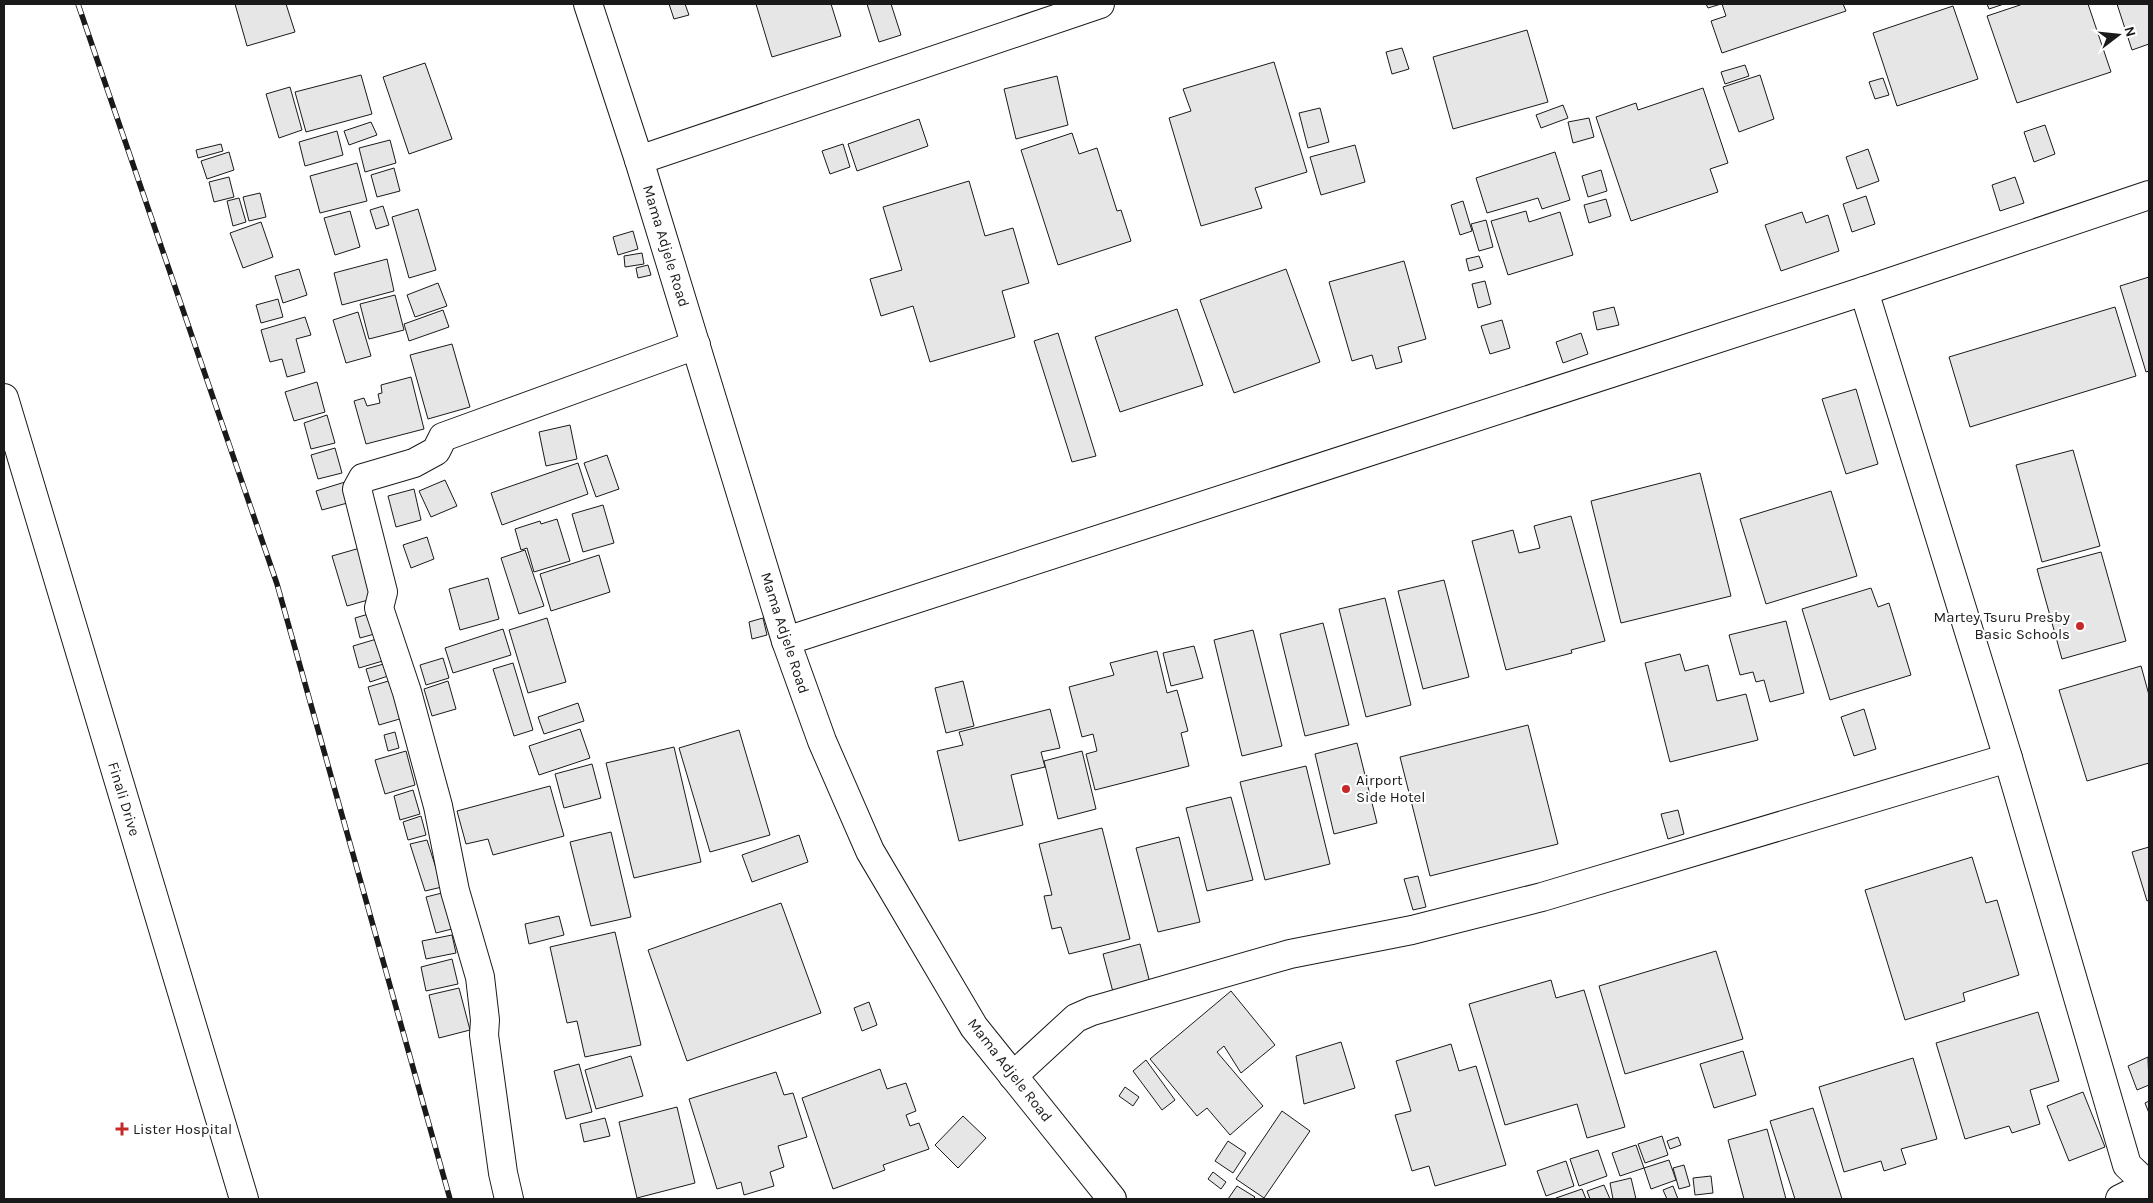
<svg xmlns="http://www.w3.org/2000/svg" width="2153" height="1203" viewBox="0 0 2153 1203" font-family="Karla,sans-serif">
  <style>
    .building { fill: #e6e6e6; stroke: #1a1a1a }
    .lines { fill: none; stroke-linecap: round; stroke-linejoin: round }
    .minor-casing { stroke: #1a1a1a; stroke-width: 30 }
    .minor { stroke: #fff; stroke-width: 28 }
    .rail-casing { stroke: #1a1a1a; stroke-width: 5.5 }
    .rail { stroke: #fff; stroke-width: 4; stroke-dasharray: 11; stroke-linecap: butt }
    .poi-dot { fill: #c62828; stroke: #fff; stroke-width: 2 }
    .labels { text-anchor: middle; stroke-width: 4; stroke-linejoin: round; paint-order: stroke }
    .street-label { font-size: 15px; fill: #1a1a1a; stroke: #fff }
    .poi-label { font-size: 15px; fill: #1a1a1a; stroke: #fff; text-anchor: start }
  </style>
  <rect width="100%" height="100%" fill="#fff"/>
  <g class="building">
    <path d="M235 4H286L295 32 247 46Z"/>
    <path d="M669 4H685L689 15 674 19Z"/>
    <path d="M756 4H831L841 36 772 57Z"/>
    <path d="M867 4H891L901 35 879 42Z"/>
    <path d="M1706 4H1721L1708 8Z"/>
    <path d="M1722 4H1843L1846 11 1722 53 1711 21 1726 16Z"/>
    <path d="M1987 4H2004L1989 9Z"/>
    <path d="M2023 4H2088L2111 72 2017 103 1987 16Z"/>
    <path d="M2117 4H2149V44L2132 50Z"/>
    <path d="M1953 6 1978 79 1897 106 1873 33Z"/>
    <path d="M1527 30 1548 102 1453 129 1433 57Z"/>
    <path d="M1402 48 1409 69 1392 74 1386 52Z"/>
    <path d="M1274 62 1307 172 1255 188 1262 208 1201 226 1169 118 1191 111 1183 89Z"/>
    <path d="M425 63 452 139 409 154 383 77Z"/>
    <path d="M1745 65 1749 76 1725 84 1721 72Z"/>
    <path d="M361 75 372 114 306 132 295 92Z"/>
    <path d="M1760 75 1774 119 1739 132 1723 87Z"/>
    <path d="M1057 76 1068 125 1016 139 1004 89Z"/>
    <path d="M1883 78 1889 95 1875 99 1869 82Z"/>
    <path d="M290 87 302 130 279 138 266 94Z"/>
    <path d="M1703 88 1728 163 1710 169 1718 192 1631 221 1596 117 1636 103 1638 110Z"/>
    <path d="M1563 105 1568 118 1541 128 1536 115Z"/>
    <path d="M1320 108 1329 142 1308 148 1299 113Z"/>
    <path d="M1589 118 1594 137 1573 143 1568 122Z"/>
    <path d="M919 119 928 146 857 171 848 144Z"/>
    <path d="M371 122 377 135 349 145 344 131Z"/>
    <path d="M2045 125 2055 154 2034 162 2024 132Z"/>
    <path d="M337 131 343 155 305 166 299 142Z"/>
    <path d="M1072 133 1079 154 1097 148 1117 211 1121 210 1131 241 1058 265 1021 150Z"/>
    <path d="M390 140 396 163 365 172 359 148Z"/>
    <path d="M221 144 223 151 198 158 196 150Z"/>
    <path d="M843 144 850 167 830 174 822 151Z"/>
    <path d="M1355 145 1365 182 1321 195 1310 157Z"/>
    <path d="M1868 149 1879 181 1857 189 1846 157Z"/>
    <path d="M229 152 234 170 207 179 201 161Z"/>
    <path d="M1555 152 1570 200 1542 209 1538 198 1487 213 1476 178Z"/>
    <path d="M357 163 367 201 320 213 310 176Z"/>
    <path d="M394 168 400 191 377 197 371 175Z"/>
    <path d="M1601 170 1607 191 1588 197 1582 176Z"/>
    <path d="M229 177 234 197 214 202 209 182Z"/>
    <path d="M2015 177 2024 203 2000 211 1992 185Z"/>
    <path d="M969 181 985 236 1013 228 1029 283 1002 291 1015 337 930 362 913 306 881 316 870 279 902 270 883 207Z"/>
    <path d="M260 193 266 217 249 221 243 197Z"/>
    <path d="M1866 196 1875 224 1852 232 1843 204Z"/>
    <path d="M239 198 246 222 233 226 227 201Z"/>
    <path d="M1606 199 1611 216 1589 223 1584 205Z"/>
    <path d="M1463 201 1472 231 1460 235 1451 205Z"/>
    <path d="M383 206 389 225 376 229 370 210Z"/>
    <path d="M418 209 436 270 409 278 392 217Z"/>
    <path d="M350 211 360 247 335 255 324 218Z"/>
    <path d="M1526 211 1529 222 1560 212 1573 255 1508 275 1491 221Z"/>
    <path d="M1802 212 1806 223 1828 215 1839 251 1781 271 1765 225Z"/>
    <path d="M1486 220 1493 247 1479 251 1471 224Z"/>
    <path d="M261 222 273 257 243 268 230 233Z"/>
    <path d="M633 231 638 249 618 255 613 237Z"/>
    <path d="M642 253 644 264 625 267 624 256Z"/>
    <path d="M1479 256 1483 267 1469 271 1466 259Z"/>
    <path d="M387 259 394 291 342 305 334 273Z"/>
    <path d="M1404 261 1426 339 1398 347 1402 362 1376 369 1372 355 1352 361 1329 282Z"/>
    <path d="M648 265 651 275 638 278 636 268Z"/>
    <path d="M299 269 307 295 283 303 275 276Z"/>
    <path d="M1286 269 1320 362 1234 393 1200 300Z"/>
    <path d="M2149 277V371L2146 372 2120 286Z"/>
    <path d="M1485 281 1491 304 1478 308 1472 284Z"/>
    <path d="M438 283 447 306 415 317 407 295Z"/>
    <path d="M395 295 404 330 369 339 360 304Z"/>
    <path d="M278 299 283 317 261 323 256 305Z"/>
    <path d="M1614 307 1619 325 1597 330 1593 312Z"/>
    <path d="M2115 307 2136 376 1970 427 1949 357Z"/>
    <path d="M1177 309 1203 385 1120 412 1095 337Z"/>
    <path d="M443 310 449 327 409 341 404 324Z"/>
    <path d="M358 312 371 356 346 363 333 320Z"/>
    <path d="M305 317 311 335 296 339 305 372 287 377 282 359 270 362 261 330Z"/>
    <path d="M1502 320 1510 348 1490 354 1481 326Z"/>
    <path d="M1058 333 1096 456 1072 462 1034 341Z"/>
    <path d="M1581 333 1588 354 1563 363 1556 342Z"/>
    <path d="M452 344 470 407 428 419 410 355Z"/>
    <path d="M411 377 424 429 366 444 354 401 364 398 367 406 380 403 378 394 382 393 381 385Z"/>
    <path d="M317 382 325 412 294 421 285 392Z"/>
    <path d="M1856 389 1878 464 1846 474 1822 399Z"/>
    <path d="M327 415 335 443 311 449 304 423Z"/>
    <path d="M570 425 577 459 546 466 539 432Z"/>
    <path d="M335 448 342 473 318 479 311 455Z"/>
    <path d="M2073 450 2100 546 2042 562 2016 465Z"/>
    <path d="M607 455 619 489 596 497 584 463Z"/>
    <path d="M578 463 588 494 502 525 491 493Z"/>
    <path d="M1700 473 1731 596 1621 623 1591 501Z"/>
    <path d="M445 480 457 506 431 517 419 491Z"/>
    <path d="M345 482 351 502 322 510 316 491Z"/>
    <path d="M414 489 421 520 396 527 388 496Z"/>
    <path d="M1831 491 1857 576 1766 604 1740 519Z"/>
    <path d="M603 505 614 543 583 552 572 514Z"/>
    <path d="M1571 516 1605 641 1571 650 1572 653 1506 670 1472 541 1513 530 1519 553 1540 548 1534 526Z"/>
    <path d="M557 519 570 561 534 572 527 548 521 550 515 529 540 521 541 524Z"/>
    <path d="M427 537 434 559 411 568 403 545Z"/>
    <path d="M360 548 375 598 347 606 332 556Z"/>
    <path d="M525 550 544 606 519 614 501 558Z"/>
    <path d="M2101 552 2126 641 2062 659 2037 569Z"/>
    <path d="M599 555 610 592 551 611 540 574Z"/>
    <path d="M488 578 499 619 460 630 449 589Z"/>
    <path d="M1444 580 1469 677 1423 689 1398 591Z"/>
    <path d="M1871 588 1878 607 1889 603 1911 675 1830 700 1802 609Z"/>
    <path d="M1385 598 1411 705 1366 717 1339 609Z"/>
    <path d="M372 613 378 633 360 638 355 618Z"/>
    <path d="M547 618 566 682 528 693 509 630Z"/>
    <path d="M763 618 767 635 752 639 749 622Z"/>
    <path d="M1786 621 1804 693 1770 702 1764 680 1756 682 1753 672 1740 675 1729 635Z"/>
    <path d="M1323 623 1349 725 1305 736 1280 634Z"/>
    <path d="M503 629 511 655 453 673 445 648Z"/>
    <path d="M1253 630 1282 746 1242 756 1214 640Z"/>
    <path d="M380 638 386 660 359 668 353 646Z"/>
    <path d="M1194 646 1203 678 1171 686 1163 653Z"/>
    <path d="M1157 651 1167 693 1177 690 1188 731 1181 733 1189 766 1095 790 1086 754 1097 751 1093 734 1082 737 1069 687 1114 675 1110 663Z"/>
    <path d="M1680 654 1685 671 1708 665 1717 701 1746 694 1758 740 1670 762 1645 663Z"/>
    <path d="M443 658 449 678 426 685 420 665Z"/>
    <path d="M387 663 391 675 370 682 366 669Z"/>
    <path d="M513 663 533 730 514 736 493 669Z"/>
    <path d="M2141 666 2149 695V763L2087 781 2059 690Z"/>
    <path d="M392 680 403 718 379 725 368 687Z"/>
    <path d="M448 681 456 709 432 716 424 689Z"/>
    <path d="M963 681 974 726 946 733 935 688Z"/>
    <path d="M578 703 584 721 544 734 538 717Z"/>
    <path d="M1050 709 1060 748 1041 752 1045 767 1011 775 1023 825 959 841 937 751 963 745 959 732Z"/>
    <path d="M1864 709 1876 749 1854 756 1841 717Z"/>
    <path d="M1528 725 1558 844 1430 876 1400 757Z"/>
    <path d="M580 729 590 758 539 775 529 746Z"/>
    <path d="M739 730 770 835 710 852 679 748Z"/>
    <path d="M395 732 399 748 388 751 384 735Z"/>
    <path d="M1357 743 1377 823 1334 834 1315 754Z"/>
    <path d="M674 747 701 862 634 878 606 763Z"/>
    <path d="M406 751 415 785 385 794 375 760Z"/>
    <path d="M1082 751 1096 809 1058 819 1044 761Z"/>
    <path d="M592 764 601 798 564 808 555 774Z"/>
    <path d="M1306 766 1330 864 1265 880 1240 782Z"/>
    <path d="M550 786 564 836 493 855 488 839 466 844 457 811Z"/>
    <path d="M413 790 420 814 400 820 394 796Z"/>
    <path d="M1231 797 1253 880 1207 891 1186 808Z"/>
    <path d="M1678 810 1684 834 1668 839 1661 814Z"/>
    <path d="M421 816 426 835 408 840 403 822Z"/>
    <path d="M1102 828 1130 939 1069 954 1061 927 1052 929 1044 896 1052 895 1039 844Z"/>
    <path d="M611 832 631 917 591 926 570 842Z"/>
    <path d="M799 835 808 862 752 882 742 855Z"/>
    <path d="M1179 837 1200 922 1158 932 1136 848Z"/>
    <path d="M427 840 442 887 425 891 410 844Z"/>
    <path d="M2149 847V900L2147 901 2132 852Z"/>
    <path d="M1972 857 1986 903 1997 900 2019 975 1963 993 1965 1001 1905 1020 1865 890Z"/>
    <path d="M1418 876 1426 907 1413 910 1404 879Z"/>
    <path d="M446 892 456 928 436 933 426 897Z"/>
    <path d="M781 903 821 1013 687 1061 648 950Z"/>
    <path d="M559 916 564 935 529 944 525 924Z"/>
    <path d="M615 932 641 1045 585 1057 577 1021 567 1023 550 947Z"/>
    <path d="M452 935 456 953 426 959 422 941Z"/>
    <path d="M1140 944 1150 983 1113 992 1103 954Z"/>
    <path d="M1716 951 1743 1039 1625 1074 1599 986Z"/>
    <path d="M452 959 458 984 426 991 421 967Z"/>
    <path d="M1551 980 1556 998 1584 990 1625 1127 1587 1138 1577 1104 1505 1125 1469 1004Z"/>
    <path d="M459 988 470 1030 439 1038 429 995Z"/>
    <path d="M1231 991 1275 1045 1241 1073 1224 1046 1217 1052 1263 1106 1230 1135 1207 1108 1197 1116 1150 1059Z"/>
    <path d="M869 1002 877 1025 862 1031 854 1008Z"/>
    <path d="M2038 1012 2059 1081 2030 1090 2040 1124 2012 1133 2009 1126 1965 1139 1936 1043Z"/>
    <path d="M1341 1042 1355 1088 1304 1104 1296 1056Z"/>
    <path d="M1451 1044 1459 1071 1476 1066 1506 1165 1435 1186 1429 1166 1412 1171 1395 1115 1411 1111 1396 1061Z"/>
    <path d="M1743 1051 1756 1095 1714 1108 1700 1064Z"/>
    <path d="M631 1056 643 1096 596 1109 585 1070Z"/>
    <path d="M2148 1057 2149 1085 2137 1090 2128 1066Z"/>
    <path d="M1913 1058 1937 1139 1901 1149 1906 1164 1884 1171 1881 1161 1844 1172 1819 1087Z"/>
    <path d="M1146 1060 1175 1100 1162 1110 1133 1071Z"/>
    <path d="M579 1064 592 1112 566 1119 554 1071Z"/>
    <path d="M880 1069 887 1089 906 1083 916 1111 906 1115 910 1126 919 1123 929 1149 883 1165 885 1170 833 1189 802 1098Z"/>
    <path d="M776 1072 784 1095 793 1093 807 1137 778 1146 784 1167 770 1172 774 1186 744 1195 741 1182 717 1189 689 1099Z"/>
    <path d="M1125 1087 1139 1097 1133 1106 1119 1096Z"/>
    <path d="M2083 1092 2105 1147 2069 1161 2047 1106Z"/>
    <path d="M2149 1101V1113L2145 1103Z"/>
    <path d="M677 1107 695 1183 637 1198 619 1122Z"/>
    <path d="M1813 1108 1842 1199H1795L1770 1121Z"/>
    <path d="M1282 1111 1310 1131 1264 1198 1236 1179Z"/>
    <path d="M963 1116 986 1138 958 1168 935 1145Z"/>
    <path d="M605 1118 610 1136 584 1142 580 1124Z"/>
    <path d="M1767 1129 1786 1199H1744L1728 1140Z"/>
    <path d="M1662 1136 1668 1155 1645 1163 1638 1144Z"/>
    <path d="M1678 1137 1681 1145 1670 1149 1667 1141Z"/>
    <path d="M1228 1141 1246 1153 1233 1173 1215 1161Z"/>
    <path d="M1636 1145 1644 1168 1620 1176 1612 1153Z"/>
    <path d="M1598 1150 1607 1176 1579 1186 1570 1159Z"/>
    <path d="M1669 1160 1676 1180 1651 1189 1644 1168Z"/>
    <path d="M1566 1161 1574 1186 1546 1196 1537 1171Z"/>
    <path d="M1684 1165 1690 1186 1679 1189 1673 1168Z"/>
    <path d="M1213 1172 1226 1182 1221 1189 1208 1179Z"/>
    <path d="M1711 1176 1713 1193 1695 1195 1693 1178Z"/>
    <path d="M1631 1178 1636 1199H1613L1610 1183Z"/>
    <path d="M1604 1185 1610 1199H1590L1587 1191Z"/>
    <path d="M1237 1186 1255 1197 1253 1199H1228Z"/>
    <path d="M1673 1186 1678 1199H1667L1663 1190Z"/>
    <path d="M1582 1189 1586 1199H1557L1556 1198Z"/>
  </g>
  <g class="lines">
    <g class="minor-casing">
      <g id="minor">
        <path d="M588 4 639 160 786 641 822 741 870 851 974 1027 1112 1199"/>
        <path d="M639 160 1100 4"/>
        <path d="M1864 291 2008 758 2127 1165 2148 1185 2120 1199"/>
        <path d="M4 398 244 1199"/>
        <path d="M786 641 1864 291 2149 195"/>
        <path d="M1013 1076 1076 1018 1092 1011 1290 954 1412 930 1542 897 2008 758"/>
        <path d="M509 1199 503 1173 484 1035 485 1020 480 977 455 891 438 806 407 692 379 608 383 592 357 489 363 478 414 463 436 451 443 437 696 345"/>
      </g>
    </g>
    <use href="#minor" class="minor"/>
    <g class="rail-casing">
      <path id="rail" d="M78 4 277 584 450 1199"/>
    </g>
    <use href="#rail" class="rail"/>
  </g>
  <g class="poi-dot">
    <circle cx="2080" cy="626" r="5"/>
    <circle cx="1346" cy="789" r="5"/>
    <path d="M119.5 1121.5h5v5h5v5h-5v5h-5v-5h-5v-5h5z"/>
  </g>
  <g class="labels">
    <g class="street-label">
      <text transform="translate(666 246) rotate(73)" y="5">Mama Adjele Road</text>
      <text transform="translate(785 633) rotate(72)" y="5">Mama Adjele Road</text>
      <text transform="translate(124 799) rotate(73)" y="5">Finali Drive</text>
      <text transform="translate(1010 1070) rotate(52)" y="5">Mama Adjele Road</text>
    </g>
    <g class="poi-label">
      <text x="2070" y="622" text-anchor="end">Martey Tsuru Presby<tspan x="2070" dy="17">Basic Schools</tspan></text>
      <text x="1356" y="785">Airport<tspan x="1356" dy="17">Side Hotel</tspan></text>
      <text x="133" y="1134">Lister Hospital</text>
    </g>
  </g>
  <rect width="2153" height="1203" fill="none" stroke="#1a1a1a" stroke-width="10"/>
  <g transform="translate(2118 35) rotate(74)" stroke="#ffffff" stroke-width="4" paint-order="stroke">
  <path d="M0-4L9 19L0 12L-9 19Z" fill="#1a1a1a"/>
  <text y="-8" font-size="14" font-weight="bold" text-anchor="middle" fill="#1a1a1a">N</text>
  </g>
</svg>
